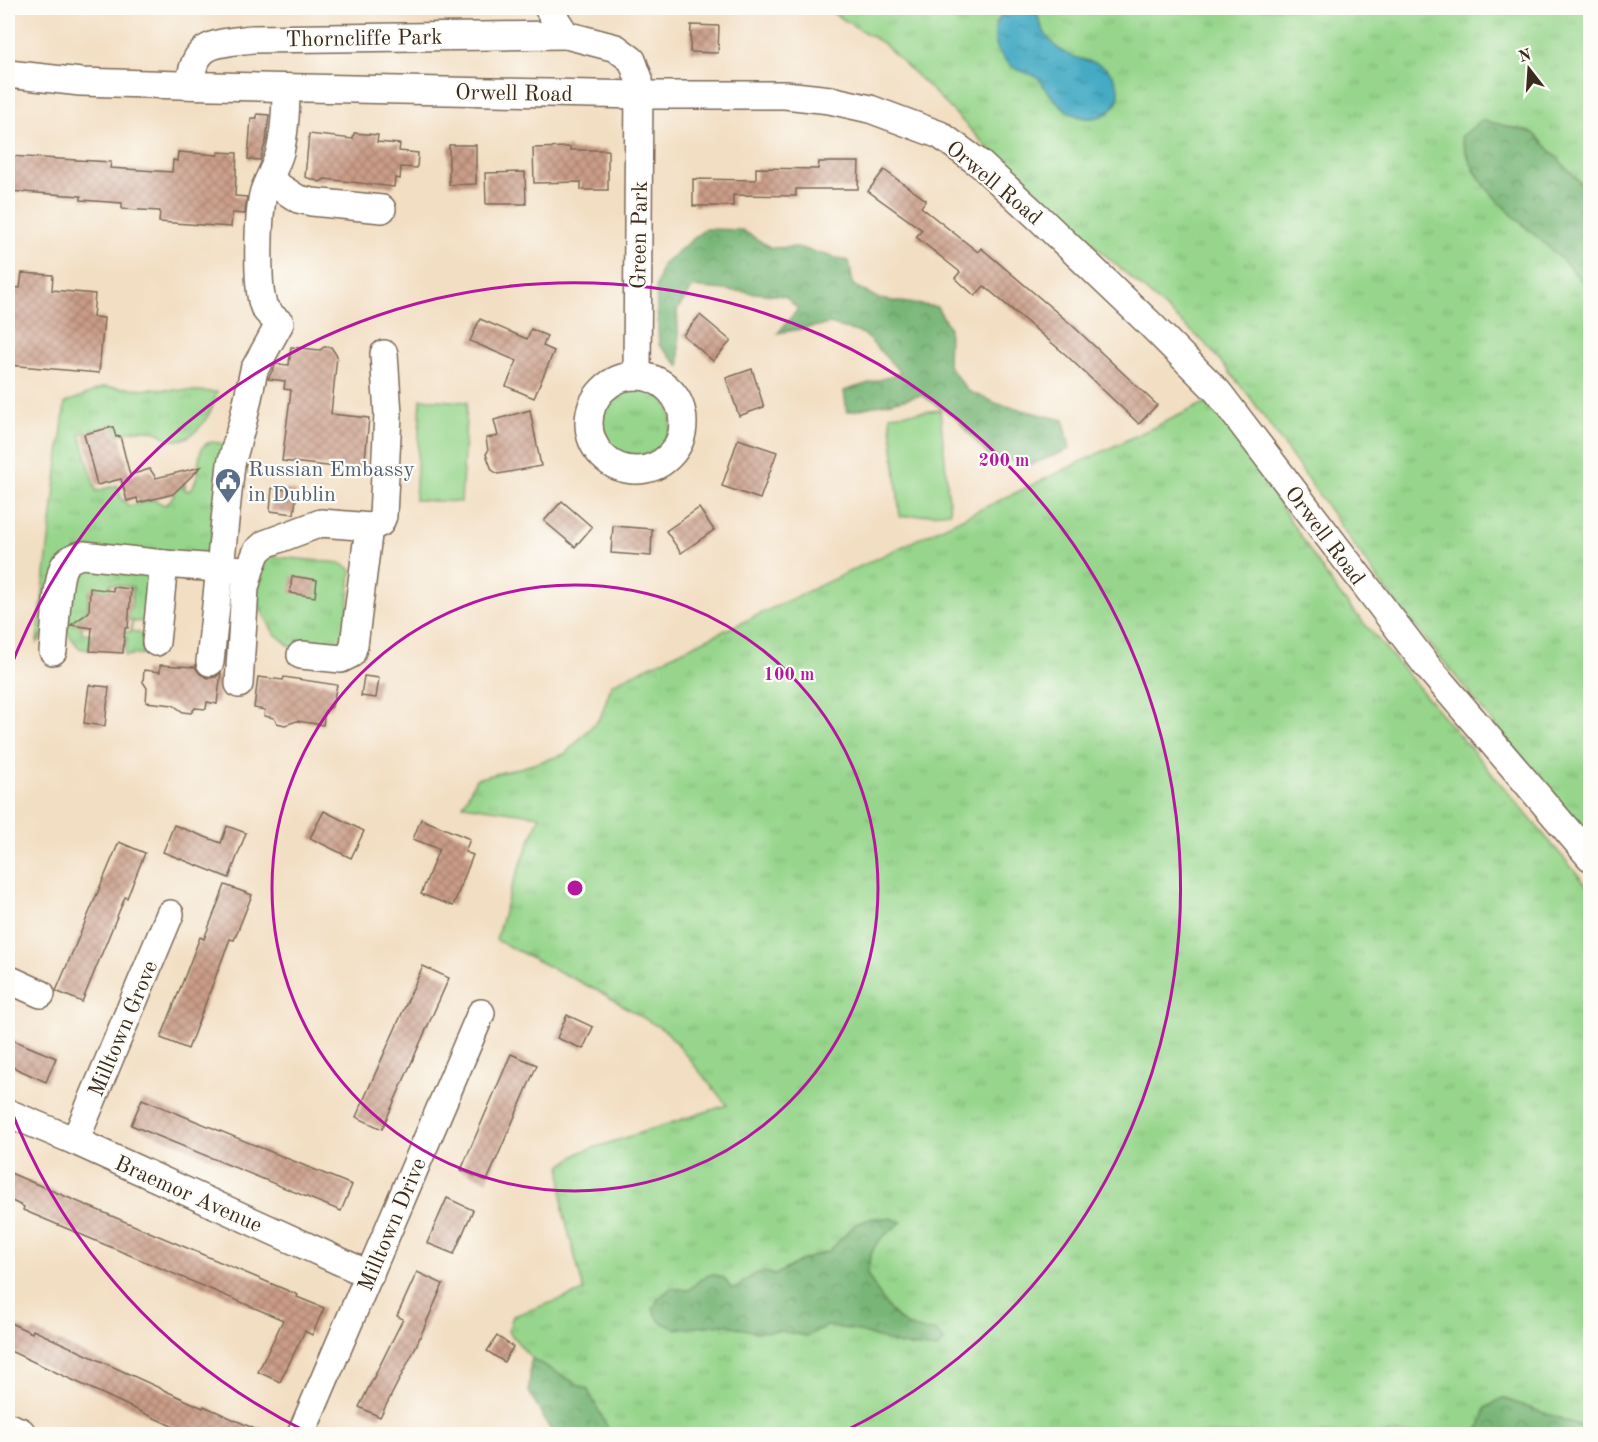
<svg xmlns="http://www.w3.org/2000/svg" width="1598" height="1442" viewBox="0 0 1598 1442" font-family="'Old Standard TT',serif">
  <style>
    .grass { fill: url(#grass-tufts); stroke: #688054; stroke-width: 1.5 }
    .forest { fill: url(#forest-crowns); stroke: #5a704a; stroke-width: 1.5 }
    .garden { fill: #96d58b; stroke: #688054; stroke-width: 1.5 }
    .water { fill: url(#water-ripples); stroke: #406a71; stroke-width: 1.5 }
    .building { fill: url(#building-cross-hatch) }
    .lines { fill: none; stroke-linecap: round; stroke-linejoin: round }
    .minor-casing { stroke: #7b6957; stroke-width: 30 }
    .major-casing { stroke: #7b6957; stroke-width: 36 }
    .minor { stroke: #fff; stroke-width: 27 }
    .major { stroke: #fff; stroke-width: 33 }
    .ring { fill: none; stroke: #b5179e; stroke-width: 3 }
    .labels { text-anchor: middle; stroke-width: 4.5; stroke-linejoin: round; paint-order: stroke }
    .street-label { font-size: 22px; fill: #3b2a1e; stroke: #fdfcf7 }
    .service-label { font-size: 22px; fill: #4e5e75; stroke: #fdfcf7; text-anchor: start }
    .centre { fill: #b5179e; stroke: #fdfcf7; stroke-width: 3 }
    .ring-label { font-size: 18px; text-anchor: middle; font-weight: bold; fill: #b5179e; stroke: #fdfcf7; stroke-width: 4.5; stroke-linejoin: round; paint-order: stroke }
  </style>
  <defs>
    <pattern id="grass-tufts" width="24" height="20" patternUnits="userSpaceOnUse" patternTransform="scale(1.5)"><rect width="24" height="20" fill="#96d58b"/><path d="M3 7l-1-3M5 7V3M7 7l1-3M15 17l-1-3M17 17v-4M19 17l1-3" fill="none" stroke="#82b778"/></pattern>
    <pattern id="forest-crowns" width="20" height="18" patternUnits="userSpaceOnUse" patternTransform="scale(1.5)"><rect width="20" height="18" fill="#78b677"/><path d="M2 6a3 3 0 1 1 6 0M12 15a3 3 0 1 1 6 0" fill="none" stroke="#649461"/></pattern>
    <pattern id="water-ripples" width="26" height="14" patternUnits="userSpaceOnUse" patternTransform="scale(1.5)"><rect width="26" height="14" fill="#44abc4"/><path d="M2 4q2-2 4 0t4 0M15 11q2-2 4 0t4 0" fill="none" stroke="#3a8b9f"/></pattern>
    <pattern id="building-cross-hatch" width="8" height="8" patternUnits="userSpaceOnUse" patternTransform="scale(1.5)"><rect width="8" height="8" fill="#cb9d88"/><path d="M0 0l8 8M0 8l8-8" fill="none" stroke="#a6806f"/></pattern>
  </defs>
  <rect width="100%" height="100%" fill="#fdfcf7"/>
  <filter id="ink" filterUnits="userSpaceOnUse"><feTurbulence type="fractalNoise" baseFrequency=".0167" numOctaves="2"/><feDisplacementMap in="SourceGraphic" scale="12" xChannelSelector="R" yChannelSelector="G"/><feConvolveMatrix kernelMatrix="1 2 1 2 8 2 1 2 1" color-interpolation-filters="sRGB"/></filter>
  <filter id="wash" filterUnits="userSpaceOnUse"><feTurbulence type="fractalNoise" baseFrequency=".008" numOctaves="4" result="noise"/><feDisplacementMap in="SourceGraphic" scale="24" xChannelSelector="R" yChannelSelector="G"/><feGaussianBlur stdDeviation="1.35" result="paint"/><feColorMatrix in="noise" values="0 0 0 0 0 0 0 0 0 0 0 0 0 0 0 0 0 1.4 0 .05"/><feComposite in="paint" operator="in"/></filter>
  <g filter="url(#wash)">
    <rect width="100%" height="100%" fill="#f2dec2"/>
    <g class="grass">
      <path d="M824 8H1590V835L1526 764 1382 585 1250 397 1207 345 1010 171 949 107 884 44Z"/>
      <circle cx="636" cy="421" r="35"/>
      <path d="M104 387 217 392C213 412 196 443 171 440 167 439 163 435 159 433 143 427 133 430 117 435L114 424 80 434 96 491 118 485 122 501 125 500 127 506 155 500 164 505 168 503 174 495 173 490 183 487 185 482V489L188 491C204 482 193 449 208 443 214 440 225 445 232 447L208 556 88 548 45 633 37 643 65 403Z"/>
      <path d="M1205 403 1228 425 1335 589 1590 889V1434H553L529 1391 531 1358 508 1331 513 1316 584 1291 563 1211 561 1166 581 1152 727 1105 667 1032 602 993 496 940 510 891 540 816 463 805 476 779 527 766 565 754 600 718 612 684Z"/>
      <path d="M268 556 340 563 348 567 351 571 345 647H291L274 633 261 610 255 590Z"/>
      <path d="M79 563 151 573 146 621 132 622V631L141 633 143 636V654L125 656 127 638 118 636 119 631 131 632 132 620 125 619 126 615 131 610 133 587 110 584V591L94 588 89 592 87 611 81 616V628H82V633L91 634 89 650 79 648 67 632 69 580Z"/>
    </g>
    <g class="forest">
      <path d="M1482 120 1534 133 1590 193V292C1550 234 1480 210 1461 137Z"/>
      <path d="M705 229 742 230 771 248 797 247 849 261 853 285 879 299 937 307 949 327 948 365 968 391 998 404 1064 420 1070 449 1030 465 988 455 956 418 922 395 847 412 844 391 901 373 864 334 830 324 778 333 798 309 785 296 693 287 677 310 680 366 659 345 656 288 662 265Z"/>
      <path d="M873 1218H890L902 1222C878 1240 871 1243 867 1274 885 1303 895 1332 935 1331L945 1341 937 1349 900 1345 854 1330 827 1326 807 1336 779 1331 755 1332 725 1324 677 1329 660 1322 653 1309 659 1298 671 1288 689 1290 701 1279 712 1274 724 1278 731 1288H736C753 1277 755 1267 775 1275L800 1261 829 1251 856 1224Z"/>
      <path d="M531 1358 588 1390 611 1434H553L529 1391Z"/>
      <path d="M1502 1398 1590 1429V1434H1481L1479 1430 1486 1408Z"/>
    </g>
    <g class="garden">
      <path d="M421 399 467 402 461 502 415 500Z"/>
      <path d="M940 410 950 512 900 517 890 415Z"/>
    </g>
    <path class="water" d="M1008 8H1036C1040 26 1045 38 1060 50 1081 66 1108 54 1118 87 1120 93 1119 99 1116 104 1111 112 1102 117 1093 118 1072 120 1057 103 1045 88 1043 85 1040 79 1037 77 1031 73 1022 73 1016 69 992 53 987 26 1008 8Z"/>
    <g id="blocks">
      <g class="building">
        <path d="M691 25 719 26 718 53 690 52Z"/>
        <path d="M257 114 269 115 266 141 260 160 248 159 251 118H257Z"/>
        <path d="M354 133 378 135 377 142 400 144 399 151 418 153 417 168 401 167 400 179 395 178 394 187 325 179 320 182 305 177 309 134 353 139Z"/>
        <path d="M449 145H476V184L449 185Z"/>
        <path d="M570 147V150H608V190H581V182L534 183 533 148Z"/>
        <path d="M178 152 218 155V152L237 153 235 196 247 197 245 214 232 213 231 227 159 222 160 211 122 209V203L81 200V196L8 191V156L111 162 110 168 172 172 173 160 177 161Z"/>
        <path d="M819 162H859L858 189H796V196L733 195V206H693V179L756 180V168L818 169Z"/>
        <path d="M884 170 926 200 921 207 978 252 981 248 1073 326 1157 405 1139 424 1065 354 984 286 975 296 955 278 960 272 916 237 922 230 868 191Z"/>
        <path d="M525 172 526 204H486L485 173Z"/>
        <path d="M22 273 53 275 52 290 95 294 93 317 104 318 99 373 8 365V325L11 287 20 288Z"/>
        <path d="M700 315 731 341 713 361 683 335Z"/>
        <path d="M480 319 527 339 531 329 547 336 543 346 554 351 534 398 506 386 517 361 470 341Z"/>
        <path d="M291 347 320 350 324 347H331L337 356 331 414 369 418 364 470 282 461 291 390 284 389 285 381 268 379 276 364 289 365Z"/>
        <path d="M752 369 764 407 739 416 726 378Z"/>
        <path d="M530 410 541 466 498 474 492 470 486 454 488 451 486 438 498 436 494 420Z"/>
        <path d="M113 427 116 437 120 436 130 475 150 469 156 478 201 467 173 494 138 503 137 498 127 501 121 479 97 485 84 434Z"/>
        <path d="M738 439 777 452 760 499 722 486Z"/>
        <path d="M272 488 297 491 294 514 270 511Z"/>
        <path d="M562 501 592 527 575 547 544 521Z"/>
        <path d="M699 508 714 530 681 553 666 531Z"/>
        <path d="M613 526 652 529 651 556 611 553Z"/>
        <path d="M292 576 317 580 315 597 290 593Z"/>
        <path d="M113 587 131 589 128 628H125L123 653 90 651 92 628 71 625 89 612 90 588 113 591Z"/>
        <path d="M160 665 195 667 200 674 208 678 216 677 221 672 217 704 207 702 206 709 195 708 191 713 183 712 173 705 146 702 147 688 143 682 144 670 160 672Z"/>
        <path d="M364 676 379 678 376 698 361 696Z"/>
        <path d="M258 677 283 680 284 677 337 685 332 707 325 711 323 725 297 721 285 725 277 723 274 718 264 716 265 710 254 708Z"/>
        <path d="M89 685 109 687 105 726 84 723Z"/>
        <path d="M324 811 364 831 351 858 310 838Z"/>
        <path d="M421 819 470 839 465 852 473 855 453 906 421 894 439 849 413 839Z"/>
        <path d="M174 825 221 843 227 826 246 833 229 878 163 852Z"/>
        <path d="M119 842 145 853 127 898 125 897 82 1002 56 991Z"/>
        <path d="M225 885 252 895 234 940 230 939 188 1049 161 1038 200 937 204 939Z"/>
        <path d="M423 966 449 978 382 1129 356 1117Z"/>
        <path d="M567 1015 593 1027 583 1049 557 1038Z"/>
        <path d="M8 1038 56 1058 46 1082 8 1065Z"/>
        <path d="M511 1054 537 1065 487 1181 461 1170Z"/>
        <path d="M142 1099 352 1185 341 1211 131 1125Z"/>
        <path d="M8 1172 298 1295 297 1297 324 1308 312 1335 305 1331 280 1382 258 1372 283 1320 23 1210 24 1207 8 1199Z"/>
        <path d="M447 1198 473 1210 454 1254 427 1243Z"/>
        <path d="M417 1272 443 1284 414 1351 380 1417 359 1407 403 1319 397 1316Z"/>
        <path d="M8 1322 32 1333 33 1330 203 1408 204 1406 266 1434H196L179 1427 178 1429 8 1350Z"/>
        <path d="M497 1336 513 1347 504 1362 487 1351Z"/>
      </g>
    </g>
  </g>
  <g filter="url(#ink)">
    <use href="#blocks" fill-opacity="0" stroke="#7b6957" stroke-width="1.5"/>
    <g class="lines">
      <g class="minor-casing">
        <g id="minor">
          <path d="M548 8 566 35 616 48 632 60 639 79 637 376"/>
          <path d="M8 74 81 82 213 86 640 95H785L830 100 870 109 940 135 979 163 1038 217 1149 323 1218 392 1427 666 1590 857"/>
          <path d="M190 85C194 41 215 44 252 39L566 35"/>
          <path d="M269 180 298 199 312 202 382 209"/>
          <circle cx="636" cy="423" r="47"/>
          <path d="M156 642 164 564 244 570 251 566 257 551 265 544 321 523 371 527 380 523 383 516 388 414 384 354"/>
          <path d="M53 651C55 634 57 577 64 566 69 559 75 556 83 555L164 564"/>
          <path d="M301 655 341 659 351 654 354 645 369 527"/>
          <path d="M210 662 231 464 243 421 254 370 280 323C273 318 268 314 264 307 256 289 258 211 264 191 269 178 276 166 280 152 285 131 286 110 286 88"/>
          <path d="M239 684 245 588 251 566"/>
          <path d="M8 979 41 994"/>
          <path d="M8 1113 75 1141 370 1275"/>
          <path d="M75 1141 170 914"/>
          <path d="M301 1434 481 1013"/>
        </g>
      </g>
      <g class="major-casing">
        <path id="major" d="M8 1430 19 1434"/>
      </g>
      <use href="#minor" class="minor"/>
      <use href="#major" class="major"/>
    </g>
  </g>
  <g class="ring">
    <circle cx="575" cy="888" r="303"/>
    <path d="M309 1433A606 606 0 0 1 9 1105M9 671A606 606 0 1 1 841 1433"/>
  </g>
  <defs>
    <g id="civic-pin" transform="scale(1.35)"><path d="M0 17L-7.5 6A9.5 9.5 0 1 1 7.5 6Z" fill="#5c6f8a" stroke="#fdfcf7"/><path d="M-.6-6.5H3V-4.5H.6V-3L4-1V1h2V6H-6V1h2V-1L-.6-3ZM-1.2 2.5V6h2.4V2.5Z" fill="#fff"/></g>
  </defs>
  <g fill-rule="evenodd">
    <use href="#civic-pin" x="228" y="481"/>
  </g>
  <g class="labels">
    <g class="street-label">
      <text transform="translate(364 37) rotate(-1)" y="8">Thorncliffe Park</text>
      <text transform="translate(514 92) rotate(1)" y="8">Orwell Road</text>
      <text transform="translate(995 182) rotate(40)" y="8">Orwell Road</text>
      <text transform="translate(638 235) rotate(-89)" y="8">Green Park</text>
      <text transform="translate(1326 535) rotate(53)" y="8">Orwell Road</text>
      <text transform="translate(122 1028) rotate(-67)" y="8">Milltown Grove</text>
      <text transform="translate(189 1193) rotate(24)" y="8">Braemor Avenue</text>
      <text transform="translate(391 1224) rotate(-67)" y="8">Milltown Drive</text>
    </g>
    <g class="service-label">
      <text x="248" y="476">Russian Embassy<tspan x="248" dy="25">in Dublin</tspan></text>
    </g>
  </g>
  <circle cx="575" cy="888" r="9" class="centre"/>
  <g class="ring-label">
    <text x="1004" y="466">200 m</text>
    <text x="789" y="680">100 m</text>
  </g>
  <rect width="1598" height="1442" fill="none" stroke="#fdfcf7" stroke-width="30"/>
  <g transform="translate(1529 69) rotate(343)" stroke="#fdfcf7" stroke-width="4.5" paint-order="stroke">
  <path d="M0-4.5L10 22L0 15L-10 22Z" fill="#3b2a1e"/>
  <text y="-9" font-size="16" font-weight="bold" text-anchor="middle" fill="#3b2a1e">N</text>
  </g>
</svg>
